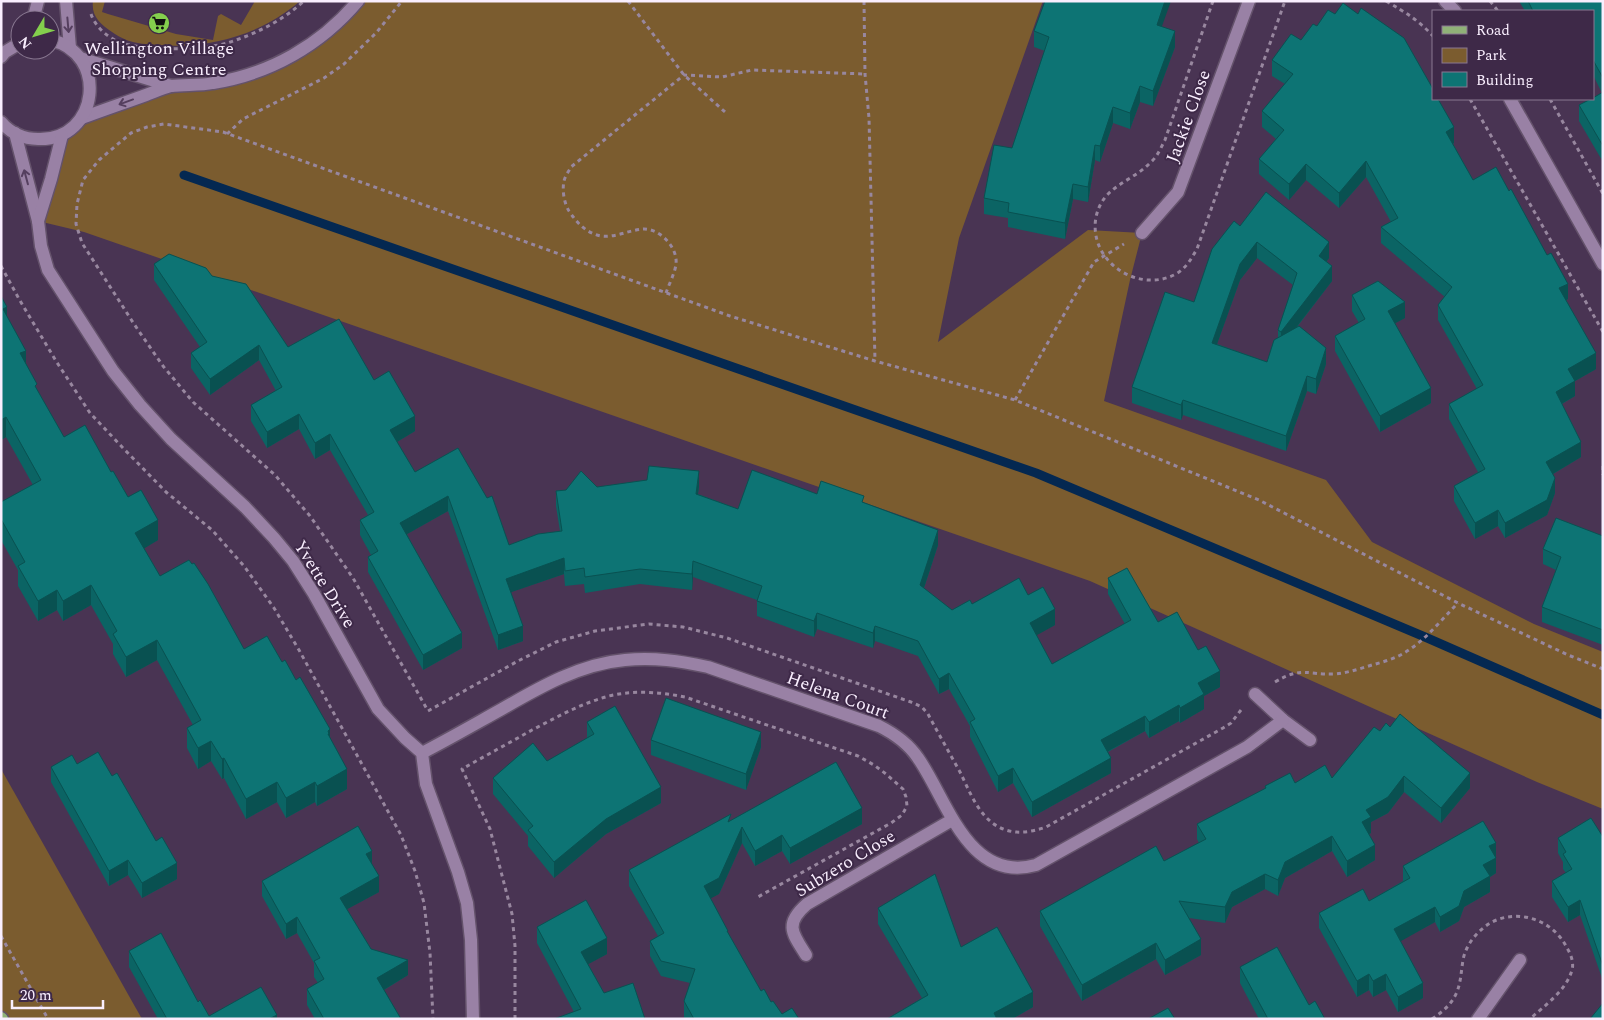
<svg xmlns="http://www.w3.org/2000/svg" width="1604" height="1020" viewBox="0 0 1604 1020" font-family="Spectral,serif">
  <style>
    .green { fill: #7b5c2f }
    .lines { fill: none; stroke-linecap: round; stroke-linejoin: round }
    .stream { stroke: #042851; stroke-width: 9 }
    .minor-casing { stroke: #64526b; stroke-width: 15 }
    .major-casing { stroke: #64526b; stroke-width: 15 }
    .path { stroke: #98879f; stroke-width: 3; stroke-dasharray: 4 4; stroke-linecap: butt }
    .minor { stroke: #9981a5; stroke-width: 12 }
    .major { stroke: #90b178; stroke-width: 12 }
    .wall { fill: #0b6464; fill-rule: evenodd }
    .shaded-wall { fill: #095151 }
    .building { fill: #0d7474; stroke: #095151 }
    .oneway { stroke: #553f5f }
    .labels { text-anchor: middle; stroke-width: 4; stroke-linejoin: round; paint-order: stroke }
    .poi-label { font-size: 18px; fill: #f9eefe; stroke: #3e2948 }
    .street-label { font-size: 18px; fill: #f9eefe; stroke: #3e2948 }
  </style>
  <rect width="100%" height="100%" fill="#493453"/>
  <g class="green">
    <path d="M93 1H105L102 12 108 14 176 34 213 40 218 16 221 14 241 25 255 1H300C261 35 209 49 158 45 139 44 128 43 112 32 100 24 91 16 93 1Z"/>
    <path d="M358 1H1043L959 238 938 342 1088 230 1142 233 1130 280 1104 401 1326 480 1372 542 1534 624 1603 652V809L1537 782 1090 581 84 232 38 221 62 135 74 127 171 86 280 63Z"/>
    <path d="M1 769 142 1019H1Z"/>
  </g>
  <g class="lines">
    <path class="stream" d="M184 175 1036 473 1425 637 1603 715"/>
    <g class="minor-casing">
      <g id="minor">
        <path d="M66 1 70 48"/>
        <path d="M1445 1 1455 11"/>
        <path d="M33 20 38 1"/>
        <path d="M1 57 5 52 20 43"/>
        <path d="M80 58 171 86"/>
        <path d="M1510 99 1603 264"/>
        <path d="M82 118C103 110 124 103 146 95 154 92 163 88 171 86 184 84 199 86 213 83 270 74 321 45 358 1"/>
        <path d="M1 122C10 133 24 139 38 139 100 141 109 52 50 40"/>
        <path d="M15 133 38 221 41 246 48 270 113 371 140 405 171 439 245 507 274 538 293 561 314 594 378 709 405 738 422 753 426 784 458 872 467 903 471 940 473 1019"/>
        <path d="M38 221 51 179 62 135"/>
        <path d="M1142 233 1178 192 1249 1"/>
        <path d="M1255 694 1283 720 1310 740"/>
        <path d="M422 753C449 739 475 724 502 709 540 687 580 664 625 660 654 657 680 661 708 667L879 726C895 734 908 743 918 758 947 799 968 884 1036 865L1247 747 1283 720"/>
        <path d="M806 955C792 933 784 924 807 904L952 820"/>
        <path d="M1478 1019 1520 960"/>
      </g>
    </g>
    <g class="major-casing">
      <path id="major" d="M1 1018 2 1019"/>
    </g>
    <g class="path">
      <path d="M628 1 684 75 725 112"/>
      <path d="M864 1 865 74 869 118 875 361"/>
      <path d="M1213 1 1165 140C1161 147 1158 156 1151 162 1131 183 1103 185 1096 217 1088 261 1137 293 1174 275 1186 269 1191 259 1197 249L1285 1"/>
      <path d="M1386 1C1406 13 1417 19 1433 36"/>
      <path d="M1490 1 1498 11"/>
      <path d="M91 14C95 26 106 36 117 41 141 52 202 50 227 43 256 34 282 21 304 1"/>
      <path d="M1470 99 1603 332"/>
      <path d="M1550 99 1603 194"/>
      <path d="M227 134 243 119 324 78 344 64 376 33 402 1"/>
      <path d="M1 266 19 299 56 361 90 413 123 448 166 492 212 530 244 566 274 608 299 650 401 835 415 871 424 903 430 953 433 1019"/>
      <path d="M666 293C669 284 675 273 676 264 678 247 659 228 643 229 629 230 615 238 601 236 586 233 577 223 569 211 564 203 562 190 564 181 565 176 569 171 571 167L684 75 722 77 752 70 865 74"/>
      <path d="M1015 400 1094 262 1124 244"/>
      <path d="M1603 466V475"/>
      <path d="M1275 682C1302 666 1307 675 1334 674 1347 673 1359 669 1372 665 1383 662 1394 659 1404 653 1425 641 1441 620 1458 603"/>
      <path d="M1241 710 1231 723 1223 728 1046 827C1029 833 1012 835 997 826 978 815 969 790 960 772 949 752 938 733 928 714L922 707 911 702 727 638 683 627 649 624 595 631 556 642 518 661 428 711 353 578 310 516 275 475 193 402 163 366 134 324 82 243 76 224 77 204 83 180 99 160 131 133 147 127 164 124 223 132 730 316 875 361 1015 400 1259 500 1458 603 1568 655 1603 669"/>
      <path d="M1 936 48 1019"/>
      <path d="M515 1019V946L512 914 490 829 462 769C485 756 509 743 532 730 557 717 582 703 609 696 634 690 660 692 685 697L858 756 874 765 886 774 903 789 906 797 907 806 902 815 891 823 756 898"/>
      <path d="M1432 1019C1442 1012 1451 1005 1456 994 1461 983 1461 972 1463 960 1466 944 1478 930 1492 922 1520 908 1554 921 1567 948 1571 954 1574 963 1572 970 1566 991 1545 1005 1530 1019"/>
    </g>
    <use href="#minor" class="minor"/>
    <use href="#major" class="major"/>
  </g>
  <g class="wall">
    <path d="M1519 1H1603V162L1579 121V105L1602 93 1593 75V11H1525Z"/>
    <path d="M1161 26 1175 47 1153 106 1140 102 1130 129 1113 123 1100 162 1095 160 1088 202 1073 199 1065 239 1008 227V218L984 214V198L1012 148 1045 51 1034 47V31Z"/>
    <path d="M1272 60 1454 143 1453 144 1473 180 1568 299 1566 300 1596 369 1575 381V396L1562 404 1581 457 1553 474 1555 493 1547 515 1505 538 1498 526 1475 539 1454 501V486L1478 472 1449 419V404L1477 389 1438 320V305L1445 297 1381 243V227L1391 222 1366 177 1339 208 1306 180 1289 200 1259 174V159L1276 139 1262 127V111L1285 84 1272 76Z"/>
    <path d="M1240 226 1329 258 1327 261 1332 281 1297 327 1326 364 1316 394 1307 391 1286 451 1183 415 1181 420 1132 403V387L1194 302ZM1257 258 1293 285 1278 330V338L1267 362 1217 344 1240 280Z"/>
    <path d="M154 264 212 276 288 347 374 380 415 431 397 442 415 472 458 448 509 545 560 531 556 506V491L597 487 699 486 698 494 738 509 817 494 864 503 938 545 924 588 952 610 972 604 1028 595 1055 625 1036 635 1052 664 1125 624 1108 594V578L1158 622 1198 650 1220 687 1204 696V709L1180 723 1179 721 1149 738 1145 731 1108 752 1111 773 1032 817 1013 783 998 792 970 737V726L949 689 939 694 918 656 875 641 873 648 817 629 814 637 757 616V600L693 577 692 590 640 584 585 593 584 584 565 586 564 574 511 592 523 641 498 650 448 511 407 534 462 648 423 670 368 572V557L371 555 360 535V520L368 515 330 450 315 459 299 429 267 448 251 421V405L276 391 259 360 210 395 191 368V353L200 347 154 280Z"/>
    <path d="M1352 295 1405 318 1395 323 1431 403 1380 432 1335 351V336L1359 323 1352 311Z"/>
    <path d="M7 318 37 390 64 437 111 472 158 540 144 548 160 576 244 649 282 662 330 739 347 789 317 806 315 802 286 818 277 802 246 819 224 778 222 779 211 761 198 769 187 748V728L193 725 157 660 126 677 113 654V644L91 605 63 621 57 610 38 621 18 586V570L1 540V502L33 485 6 437 1 440Z"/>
    <path d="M1603 536V645L1542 622V607L1556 570 1543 564V549Z"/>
    <path d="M587 722 661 803 606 834 554 878 528 846V836L493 794V778L547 761 587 738Z"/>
    <path d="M1380 731 1470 788 1441 823 1404 792 1388 813 1371 822V833L1369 834 1375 860 1347 877 1332 851 1285 878 1278 896 1265 889 1232 907 1225 923 1189 918 1201 955 1165 975 1156 959 1082 1001 1040 926V911L1164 861 1199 843 1197 839V824L1265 789V786L1332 778Z"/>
    <path d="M651 740 761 747 746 790 651 755Z"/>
    <path d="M77 764 112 776 177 879 142 898 128 875 109 886 51 782V767Z"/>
    <path d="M731 820 862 824 790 864 782 851 755 866 742 843 719 894 710 898 728 934 761 991 782 1014 799 1019H685L684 1017V1001L690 983 661 976 650 956V941L658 936 629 886V870Z"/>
    <path d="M1603 837V981L1580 915 1568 922 1552 897V881L1566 873 1563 869V862L1558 853V838Z"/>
    <path d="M1496 843V873L1490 877V892L1464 907 1459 921 1440 932 1435 922 1400 941 1423 998 1398 1012 1386 990 1373 997 1369 990 1357 997 1319 928V913L1369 901 1403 881V866Z"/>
    <path d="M372 864 379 892 347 909 371 949 408 975 384 990 401 1019H315L307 1005V989L318 983 314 977V963L297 933 286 939 262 896V881Z"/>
    <path d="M878 908 961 947 1033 1007 1012 1019H887L922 998 878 924Z"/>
    <path d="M537 927 607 954 588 964 604 993 645 1019 574 1012 537 943Z"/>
    <path d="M129 951 198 1002 209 1016 277 1019H158L129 967Z"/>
    <path d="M1240 967 1309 1005 1325 1019H1259L1240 983Z"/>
  </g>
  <g class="shaded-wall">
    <path d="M1165 1H1171L1157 40V25Z"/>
    <path d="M1175 31V47L1153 106V91Z"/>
    <path d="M1140 86V102L1130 129V113Z"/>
    <path d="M1113 107V123L1100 162V146Z"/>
    <path d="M1454 127V143L1446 147V132Z"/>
    <path d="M1095 145V160L1088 202V187Z"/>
    <path d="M1366 161V177L1339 208V193Z"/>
    <path d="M1306 164V180L1289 200V184Z"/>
    <path d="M1073 184V199L1065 239V223Z"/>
    <path d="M1257 242V258L1240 280 1212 358V343L1240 264Z"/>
    <path d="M1329 242V258L1319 271V256Z"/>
    <path d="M1332 266V281L1281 347V332Z"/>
    <path d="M1568 284V299L1559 304V288Z"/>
    <path d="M1405 302V318L1388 327V311Z"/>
    <path d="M7 307V327L3 309Z"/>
    <path d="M259 345V360L210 395V379Z"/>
    <path d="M1326 348V364L1316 394V379Z"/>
    <path d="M26 351V371L20 353Z"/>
    <path d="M1596 353V369L1575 381V396L1556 407V392L1568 369Z"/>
    <path d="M1307 376V391L1286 451V436Z"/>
    <path d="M1431 388V403L1380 432V416Z"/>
    <path d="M1183 400V415L1181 420V405Z"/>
    <path d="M299 414V429L267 448V432Z"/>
    <path d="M415 416V431L390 446V430Z"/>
    <path d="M6 417V437L1 440V420Z"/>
    <path d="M330 434V450L315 459V443Z"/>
    <path d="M1581 442V457L1546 478V462Z"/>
    <path d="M699 471V486L696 509V494Z"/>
    <path d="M1555 478V493L1547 515 1505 538V523Z"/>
    <path d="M448 496V511L400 538V523Z"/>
    <path d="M1498 510V526L1475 539V523Z"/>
    <path d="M158 520V540L135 554V533Z"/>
    <path d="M938 530V545L920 600V585Z"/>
    <path d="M564 558V574L506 594V579Z"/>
    <path d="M693 561V577L692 590V574Z"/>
    <path d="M91 585V605L63 621V601Z"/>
    <path d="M57 590V610L38 621V601Z"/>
    <path d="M1055 609V625L1030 639V623Z"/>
    <path d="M817 613V629L814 637V621Z"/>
    <path d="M523 626V641L498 650V635Z"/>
    <path d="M875 626V641L873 648V633Z"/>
    <path d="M462 633V648L423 670V655Z"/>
    <path d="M157 640V660L126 677V657Z"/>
    <path d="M1220 671V687L1204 696V709L1180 723V708L1198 683Z"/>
    <path d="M949 673V689L939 694V679Z"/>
    <path d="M1179 705V721L1149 738V722Z"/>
    <path d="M1145 716V731L1101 755V740Z"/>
    <path d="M330 729V750L328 755V731Z"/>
    <path d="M761 732V747L746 790V774Z"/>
    <path d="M211 741V761L198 769V748Z"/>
    <path d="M224 758V778L222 779V759Z"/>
    <path d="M1111 758V773L1032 817V802Z"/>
    <path d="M1013 768V783L998 792V776Z"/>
    <path d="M347 769V789L317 806V786Z"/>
    <path d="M1470 773V788L1441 823V808Z"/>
    <path d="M1404 776V792L1388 813 1371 822V833L1362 838V822L1366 810Z"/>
    <path d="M277 782V802L246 819V799Z"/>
    <path d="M315 782V802L286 818V798Z"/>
    <path d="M661 787V803L606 834 554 878V862L606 819Z"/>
    <path d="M862 808V824L790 864V848Z"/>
    <path d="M742 827V843L719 894 704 902V886Z"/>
    <path d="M782 835V851L755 866V851Z"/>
    <path d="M1332 836V851L1285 878 1278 896V880L1285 862Z"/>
    <path d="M1496 843V873L1490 877V892L1464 907 1459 921 1440 932V917L1464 891 1483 865 1489 846Z"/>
    <path d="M1375 845V860L1347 877V861Z"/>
    <path d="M372 851V866L366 854Z"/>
    <path d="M128 860V875L109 886V871Z"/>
    <path d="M177 863V879L142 898V883Z"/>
    <path d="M1265 874V889L1232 907 1225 923V907L1232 892Z"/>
    <path d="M379 876V892L340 913V898Z"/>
    <path d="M1580 900V915L1568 922V907Z"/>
    <path d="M1435 907V922L1394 945V929Z"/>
    <path d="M297 917V933L286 939V924Z"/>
    <path d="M607 938V954L581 968V952Z"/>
    <path d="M1201 939V955L1165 975V960Z"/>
    <path d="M1156 943V959L1082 1001V985Z"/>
    <path d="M408 960V975L377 994V978Z"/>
    <path d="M1369 974V990L1357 997V981Z"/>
    <path d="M1386 974V990L1373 997V981Z"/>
    <path d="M1423 983V998L1398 1012V997Z"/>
    <path d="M1033 992V1007L1012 1019H994V1013Z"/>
    <path d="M277 1015V1019H269Z"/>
  </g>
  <g class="building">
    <path d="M1045 1H1165L1157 25 1175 31 1153 91 1140 86 1130 113 1113 107 1100 146 1095 145 1088 187 1073 184 1065 223 1008 212 1009 203 984 198 994 145 1012 148 1049 37 1034 31Z"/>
    <path d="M1528 1H1603V78L1593 60V11H1533Z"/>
    <path d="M1343 3 1358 14 1361 8 1404 38 1433 89V99H1438L1454 127 1446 132 1473 180 1496 167 1509 191 1511 189 1547 255 1551 253 1568 284 1559 288 1596 353 1568 369 1575 381 1556 392 1581 442 1546 462 1555 478 1547 500 1505 523 1498 510 1475 523 1454 486 1485 469 1449 404 1483 385 1438 305 1452 287 1381 227 1398 218 1366 161 1339 193 1306 164 1289 184 1259 159 1284 130 1262 111 1293 74 1272 60 1291 34 1301 40 1313 24 1317 26 1328 10 1335 14Z"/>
    <path d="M1603 92V146L1579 105 1591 99H1593V98Z"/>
    <path d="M1266 192 1329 242 1319 256 1332 266 1281 332 1278 330 1297 273 1257 242 1240 264 1212 343 1267 362 1274 340 1299 326 1326 348 1316 379 1307 376 1286 436 1183 400 1181 405 1132 387 1165 292 1194 302 1212 249 1234 221 1240 226Z"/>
    <path d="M169 254 206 268 212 276 246 284 288 347 339 319 374 380 389 371 415 416 390 430 415 472 458 448 487 498 492 496 509 545 538 534 562 531 556 491 566 490 581 471 597 487 647 480 649 466 699 471 696 494 738 509 752 470 817 494 821 481 864 496 862 502 938 530 920 585 952 610 970 600 972 604 1019 578 1028 595 1043 587 1055 609 1030 623 1052 664 1131 620 1108 578 1127 568 1158 622 1177 612 1198 650 1206 646 1220 671 1198 683 1204 694 1180 708 1179 705 1149 722 1145 716 1101 740 1111 758 1032 802 1013 768 998 776 970 722 975 719 949 673 939 679 918 641 875 626 873 633 817 613 814 621 757 601 762 586 693 561 692 574 640 569 585 577 584 568 565 571 564 558 506 579 523 626 498 635 448 496 400 523 462 633 423 655 368 557 378 551 360 520 374 512 330 434 315 443 299 414 267 432 251 405 282 387 259 345 210 379 191 353 207 342 154 264Z"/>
    <path d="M1378 281 1405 302 1388 311 1431 388 1380 416 1335 336 1365 319 1352 295Z"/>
    <path d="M1 296 7 307 3 309 26 351 20 353 37 384 35 386 64 437 85 425 111 472 113 471 128 497 141 490 158 520 135 533 160 576 189 560 192 564 194 563 208 584 244 649 267 636 282 662 285 660 296 680 300 677 330 729 328 731 329 734H328L347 769 317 786 315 782 286 798 277 782 246 799 224 758 222 759 211 741 198 748 187 728 201 720 157 640 126 657 113 634 117 631 91 585 63 601 57 590 38 601 18 566 25 562 1 519V502L41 480 6 417 1 420Z"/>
    <path d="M1556 518 1603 536V630L1542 607 1561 557 1543 549Z"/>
    <path d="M666 698 761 732 746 774 651 740Z"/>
    <path d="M615 706 661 787 606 819 554 862 528 830 533 826 493 778 533 743 547 761 594 734 587 722Z"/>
    <path d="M1400 714 1470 773 1441 808 1404 776 1388 797 1366 810 1371 817 1362 822 1375 845 1347 861 1332 836 1285 862 1278 880 1265 874 1232 892 1225 907 1179 901 1201 939 1165 960 1156 943 1082 985 1040 911 1156 846 1164 861 1206 839 1197 824 1266 788 1265 786 1290 773 1295 783 1325 765 1332 778 1374 727 1380 731 1386 723 1390 727Z"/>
    <path d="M98 752 112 776 117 773 156 841 162 837 177 863 142 883 128 860 109 871 51 767 72 755 77 764Z"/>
    <path d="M836 762 862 808 790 848 782 835 755 851 742 827 719 878 704 886 728 931H727L761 991 764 989 771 1002 773 1001 782 1014 792 1008 799 1019H694L684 1001 695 969 661 961 650 941 664 933 629 870 731 814 728 822Z"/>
    <path d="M1591 818 1603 837V966L1580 900 1568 907 1552 881 1572 869 1563 854 1566 852 1558 838Z"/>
    <path d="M1483 821 1496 843 1489 846 1496 858 1483 865 1490 876 1464 891 1459 906 1440 917 1435 907 1394 929 1423 983 1398 997 1386 974 1373 981 1369 974 1357 981 1319 913 1363 889 1369 901 1410 878 1403 866Z"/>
    <path d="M358 826 372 851 366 854 379 876 340 898 371 949 408 960 377 978 401 1019H324L307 989 324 979 314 961 320 958 297 917 286 924 262 881Z"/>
    <path d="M935 874 961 947 997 927 1033 992 994 1013 997 1019H887L928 995 878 908Z"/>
    <path d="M586 900 607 938 581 952 604 993 633 983 645 1019H554L581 1009 537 927Z"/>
    <path d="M161 933 198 1002 200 1000 209 1016 261 987 277 1015 269 1019H167L129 951Z"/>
    <path d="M1277 947 1309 1005 1315 1001 1325 1019H1268L1240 967Z"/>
    <path d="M1603 1003V1019H1590Z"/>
    <path d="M1168 1008 1175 1019H1148Z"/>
  </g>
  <defs><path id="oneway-shaft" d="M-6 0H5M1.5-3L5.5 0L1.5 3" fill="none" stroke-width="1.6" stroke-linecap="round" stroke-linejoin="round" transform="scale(1.25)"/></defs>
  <g class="oneway">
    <use href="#oneway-shaft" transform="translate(68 25) rotate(85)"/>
    <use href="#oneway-shaft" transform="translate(126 102) rotate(160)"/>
    <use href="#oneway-shaft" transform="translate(26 177) rotate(-105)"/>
  </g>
  <defs>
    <g id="supermarket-disc" transform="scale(1.125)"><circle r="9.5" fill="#84cf4d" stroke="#3e2948"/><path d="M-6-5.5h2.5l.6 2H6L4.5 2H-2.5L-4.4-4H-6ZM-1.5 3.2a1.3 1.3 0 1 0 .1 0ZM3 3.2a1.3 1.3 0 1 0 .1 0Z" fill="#111"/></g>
  </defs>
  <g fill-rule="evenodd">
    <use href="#supermarket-disc" x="159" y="23"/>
  </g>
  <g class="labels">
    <g class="poi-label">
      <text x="159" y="54">Wellington Village<tspan x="159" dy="21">Shopping Centre</tspan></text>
    </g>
    <g class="street-label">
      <text transform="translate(1188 116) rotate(-70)" y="6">Jackie Close</text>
      <text transform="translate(325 584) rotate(58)" y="6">Yvette Drive</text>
      <text transform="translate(838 695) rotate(20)" y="6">Helena Court</text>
      <text transform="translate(845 863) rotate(-31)" y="6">Subzero Close</text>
    </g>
  </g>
  <rect width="1604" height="1020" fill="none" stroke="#f9eefe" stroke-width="5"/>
  <rect x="1432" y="10" width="162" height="90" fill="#3e2948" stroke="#897891"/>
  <rect x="1442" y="26" width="25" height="8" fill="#90b178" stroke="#897891"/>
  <text x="1476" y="35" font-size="15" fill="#f9eefe">Road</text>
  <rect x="1442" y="48" width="25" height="15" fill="#7b5c2f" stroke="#897891"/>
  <text x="1476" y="60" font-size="15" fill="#f9eefe">Park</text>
  <rect x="1442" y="72" width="25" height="15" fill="#0d7474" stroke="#897891"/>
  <text x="1476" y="85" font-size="15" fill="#f9eefe">Building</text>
  <g transform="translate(35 35) rotate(232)"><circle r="24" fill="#3e2948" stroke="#897891"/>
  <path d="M0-4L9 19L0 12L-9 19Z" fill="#84cf4d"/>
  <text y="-8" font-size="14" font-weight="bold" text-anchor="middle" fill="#f9eefe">N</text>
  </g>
  <path d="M12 1000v8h91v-8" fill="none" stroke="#f9eefe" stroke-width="2.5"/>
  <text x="20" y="1000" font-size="15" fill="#f9eefe" stroke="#3e2948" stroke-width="4" paint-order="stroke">20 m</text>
</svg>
